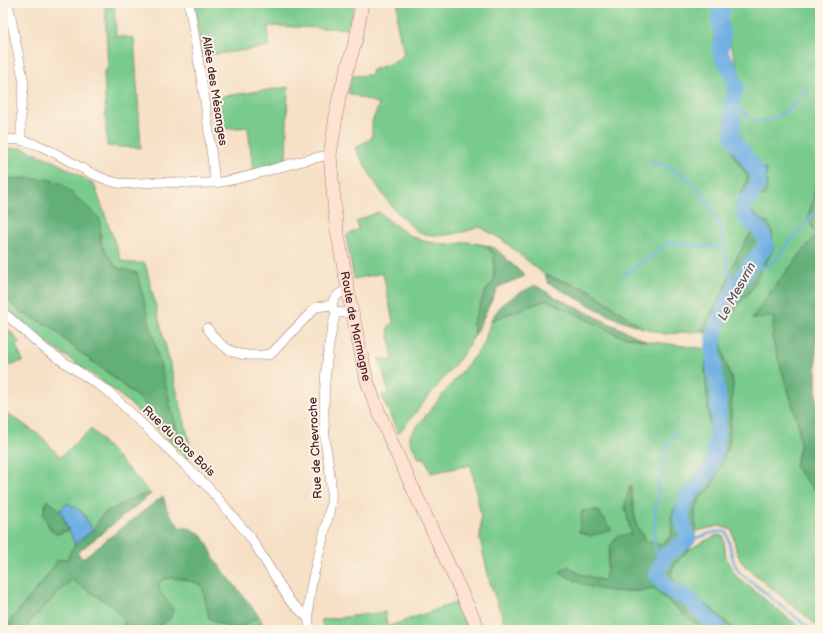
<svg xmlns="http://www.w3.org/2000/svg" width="823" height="633" viewBox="0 0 823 633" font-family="'Balsamiq Sans',sans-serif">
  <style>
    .green { fill: #79cb8d; stroke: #62755c; fill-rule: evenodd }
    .forest { fill: #62af78; stroke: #566752 }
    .water { fill: #6fb0e3; stroke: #5c6887 }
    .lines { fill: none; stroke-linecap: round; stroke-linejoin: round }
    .stream { stroke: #6fb0e3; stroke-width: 2.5 }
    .river { stroke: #6fb0e3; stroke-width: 16 }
    .street-casing { stroke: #a08078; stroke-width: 10 }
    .secondary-casing { stroke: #a08078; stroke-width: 14 }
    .street { stroke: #fff; stroke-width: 9 }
    .secondary { stroke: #fee3d2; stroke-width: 13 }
    .labels { text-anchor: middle; stroke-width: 4; stroke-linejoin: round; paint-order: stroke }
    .street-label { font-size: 12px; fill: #4a1f2b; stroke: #fcf5e5 }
    .water-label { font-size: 13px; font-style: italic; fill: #57526b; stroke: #fcf5e5 }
  </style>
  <rect width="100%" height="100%" fill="#fcf5e5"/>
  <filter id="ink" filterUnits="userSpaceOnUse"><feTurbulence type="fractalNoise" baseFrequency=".025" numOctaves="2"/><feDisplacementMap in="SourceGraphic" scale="8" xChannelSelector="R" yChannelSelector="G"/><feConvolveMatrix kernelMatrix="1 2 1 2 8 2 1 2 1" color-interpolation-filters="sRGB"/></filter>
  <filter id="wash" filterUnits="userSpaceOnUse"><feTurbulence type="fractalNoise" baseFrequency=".012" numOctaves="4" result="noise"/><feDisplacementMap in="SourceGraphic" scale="16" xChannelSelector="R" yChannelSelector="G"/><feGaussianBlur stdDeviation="0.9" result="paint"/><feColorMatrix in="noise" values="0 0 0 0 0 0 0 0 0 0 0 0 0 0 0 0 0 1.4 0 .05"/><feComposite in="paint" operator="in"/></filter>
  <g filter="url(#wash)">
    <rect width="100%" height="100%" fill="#f6e0c6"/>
    <g class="green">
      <path d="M105 3H114L116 36 134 38 141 148 107 146 104 71 108 69Z"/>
      <path d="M194 3H354L350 29 268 26 269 47 202 56Z"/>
      <path d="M398 3H710L716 8 713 18 716 56 727 72 729 92 728 134 732 153 748 177 739 198 747 223 752 230 731 268 724 291 701 331 666 334 643 328 590 290 545 275 501 239 480 227C461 233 436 240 417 231 414 229 410 225 408 223 384 202 371 175 355 148L372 138V122L379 104 348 93 352 76 370 75 372 70 397 61 404 54 397 25Z"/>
      <path d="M724 3H820V143L817 181 808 218 816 235 773 288 753 319 774 316 772 338 798 423 800 446 795 467 814 489 820 488V628L746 567 737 554 732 530 719 526 696 531 695 511 700 498 710 490 729 445 733 383 725 361 721 342 724 322 753 287 768 223 757 217 750 209 752 199 766 170 744 148 738 134 735 118 742 93 740 75 725 28 726 6Z"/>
      <path d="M288 87 286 159 253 171 248 127 215 130 210 98Z"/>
      <path d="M22 148 54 161 94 184 121 260 128 263H145L192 452 187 459C162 434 138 409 111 388 74 360 33 338 3 303V294L19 311 52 327 75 349 104 370 142 401 172 438 137 273 116 267 101 244 100 219 3 216V149Z"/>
      <path d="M378 212 407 234 423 241 447 245 468 242 485 245 494 255V281L485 292 473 323 475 335 461 357 398 434 382 396 389 392 379 358 393 360 388 328 393 322 383 273 354 279 346 236 358 229 357 221Z"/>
      <path d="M547 300 618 335 646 341 707 349 705 371 711 441 707 461 697 478 677 503 671 517 672 535 660 545 646 541 636 525 631 487 625 506 632 534 610 547 605 581 580 574 568 566 560 572 637 592 652 588 703 630H507L490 583 480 539 481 517 471 465 431 473 425 458H419L410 442V435L484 344 491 320ZM597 510 611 529V530L582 511Z"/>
      <path d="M3 323 20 343 16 346 23 361 3 367Z"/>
      <path d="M3 410 42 437 60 457 91 429 151 494 138 496 104 513 93 530 82 512 68 503 60 510 47 500C46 513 43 527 57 534L69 530 75 544 67 559 51 569 45 579 12 618 8 630H3Z"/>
      <path d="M717 535 723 536 726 558 736 576 803 630H735L714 611 676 584 671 576C675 554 698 544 717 535Z"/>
      <path d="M167 578 183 579 202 585 209 618C235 631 234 633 259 616L265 630H154L170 619 173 610 159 590V582Z"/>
      <path d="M72 579 109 604 123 618 125 630H27L30 621Z"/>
      <path d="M458 602 471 630H324L321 620 385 612 387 627Z"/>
    </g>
    <g class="forest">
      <path d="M820 143V310L816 338V392L820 443V488L814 489 795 467 800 446 798 423 772 338 774 317 752 319 773 288 816 235 808 218 817 181Z"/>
      <path d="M744 148 766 170 767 187 765 196 752 199 750 209 757 217 768 223 772 231 773 250 753 287 724 323 721 342 725 361 733 383 729 445 710 490 700 498 695 511 696 531 690 548 672 568 671 576 676 584 714 611 735 630H703L652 588C620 596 588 591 560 572L568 566 580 574 605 581 610 547 617 536 631 534 625 506 630 485 636 525 646 541 661 545 672 535 671 517 677 503 697 478 707 461 711 441 705 371 707 349 721 342 701 331 724 291 731 268 752 231 736 211 739 198 748 177 732 153Z"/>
      <path d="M26 178 46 179 61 183 100 219 101 244 116 267 137 273 179 438H172L142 401 105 370 75 349 52 327 19 311 3 294V216L6 179Z"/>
      <path d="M485 245 495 248 525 276 498 287 475 335 473 323 485 292 494 281V255Z"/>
      <path d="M545 275 590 290 643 328 610 316 548 283Z"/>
      <path d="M535 285 555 297 646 341 618 335 547 300 491 320C502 300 515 296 535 285Z"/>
      <path d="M151 494 77 553 83 558 163 496 167 510 180 528C199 525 209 543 214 559L259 616C234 633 235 631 209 618L202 585C187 580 173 574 159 582V590L173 610 170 619 154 630H125L123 618 109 604 72 580 30 621 27 630H9L12 618 45 579 58 560 67 559 75 544 93 530 104 513 138 496Z"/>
      <path d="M47 500 60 510 69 530 57 534 51 531 43 513Z"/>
      <path d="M597 510 612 530 590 536 579 532 582 511Z"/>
    </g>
    <path class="water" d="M68 503 82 512 93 530 75 544 60 510Z"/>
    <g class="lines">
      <g class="stream">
        <path d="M732 101C738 107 745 115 753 119 774 130 799 99 809 85"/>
        <path d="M651 163C687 166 714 204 723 236 725 240 723 245 724 249 726 263 731 277 734 291"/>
        <path d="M746 272 766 266 775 260 817 210"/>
        <path d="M624 275 669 243 724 248"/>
        <path d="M688 539C703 539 712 529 726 532 732 548 729 556 739 572L812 630"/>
        <path d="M663 560C659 556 656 553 655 547 651 535 660 464 666 450 668 443 672 437 676 431"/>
      </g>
      <path class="river" d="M717 3 722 12 719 19 723 40 720 49 722 56 730 69 736 87 732 101 733 138 757 172 758 184 752 196 742 204C744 227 757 220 763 235 765 238 765 244 765 248 753 258 746 271 738 284 728 301 719 315 715 334 709 359 719 384 719 410 719 425 716 443 714 458 710 479 684 491 682 513 681 522 687 530 688 539 681 546 668 551 663 559 661 564 660 569 657 574L665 585 676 594 685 596 720 630"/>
    </g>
  </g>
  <g filter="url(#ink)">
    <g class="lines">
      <g class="street-casing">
        <g id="street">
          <path d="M8 3 24 83 21 109V140"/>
          <path d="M189 3 205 101 215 182"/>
          <path d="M3 140C43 134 79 175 118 183 131 185 147 182 160 182 180 182 202 185 221 182 258 176 292 161 330 155"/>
          <path d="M348 289C339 293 326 301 336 312L342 313 352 312"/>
          <path d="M3 312 46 350 109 392 208 487 251 538 290 601 308 618"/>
          <path d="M207 328C225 354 241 358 271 354L316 307 332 305"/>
          <path d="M310 630C302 592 326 540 331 502 333 481 327 459 325 438 322 400 326 348 336 312"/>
        </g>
      </g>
      <g class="secondary-casing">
        <g id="secondary">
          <path id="s1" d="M362 3 356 39 339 97 330 155 336 225 352 312 367 381 375 403 394 448 479 630"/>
        </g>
      </g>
      <use href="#street" class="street"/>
      <use href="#secondary" class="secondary"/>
    </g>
  </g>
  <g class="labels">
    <g class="street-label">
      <text transform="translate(215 91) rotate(81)" y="4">Allée des Mésanges</text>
      <text dy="4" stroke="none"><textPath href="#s1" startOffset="329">Route de Marmagne</textPath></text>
      <text transform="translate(179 441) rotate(44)" y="4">Rue du Gros Bois</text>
      <text transform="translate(315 448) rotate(-93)" y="4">Rue de Chevroche</text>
    </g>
    <g class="water-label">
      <text transform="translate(736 291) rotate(-61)" y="5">Le Mesvrin</text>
    </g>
  </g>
  <rect width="823" height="633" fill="none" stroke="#fcf5e5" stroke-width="16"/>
</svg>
